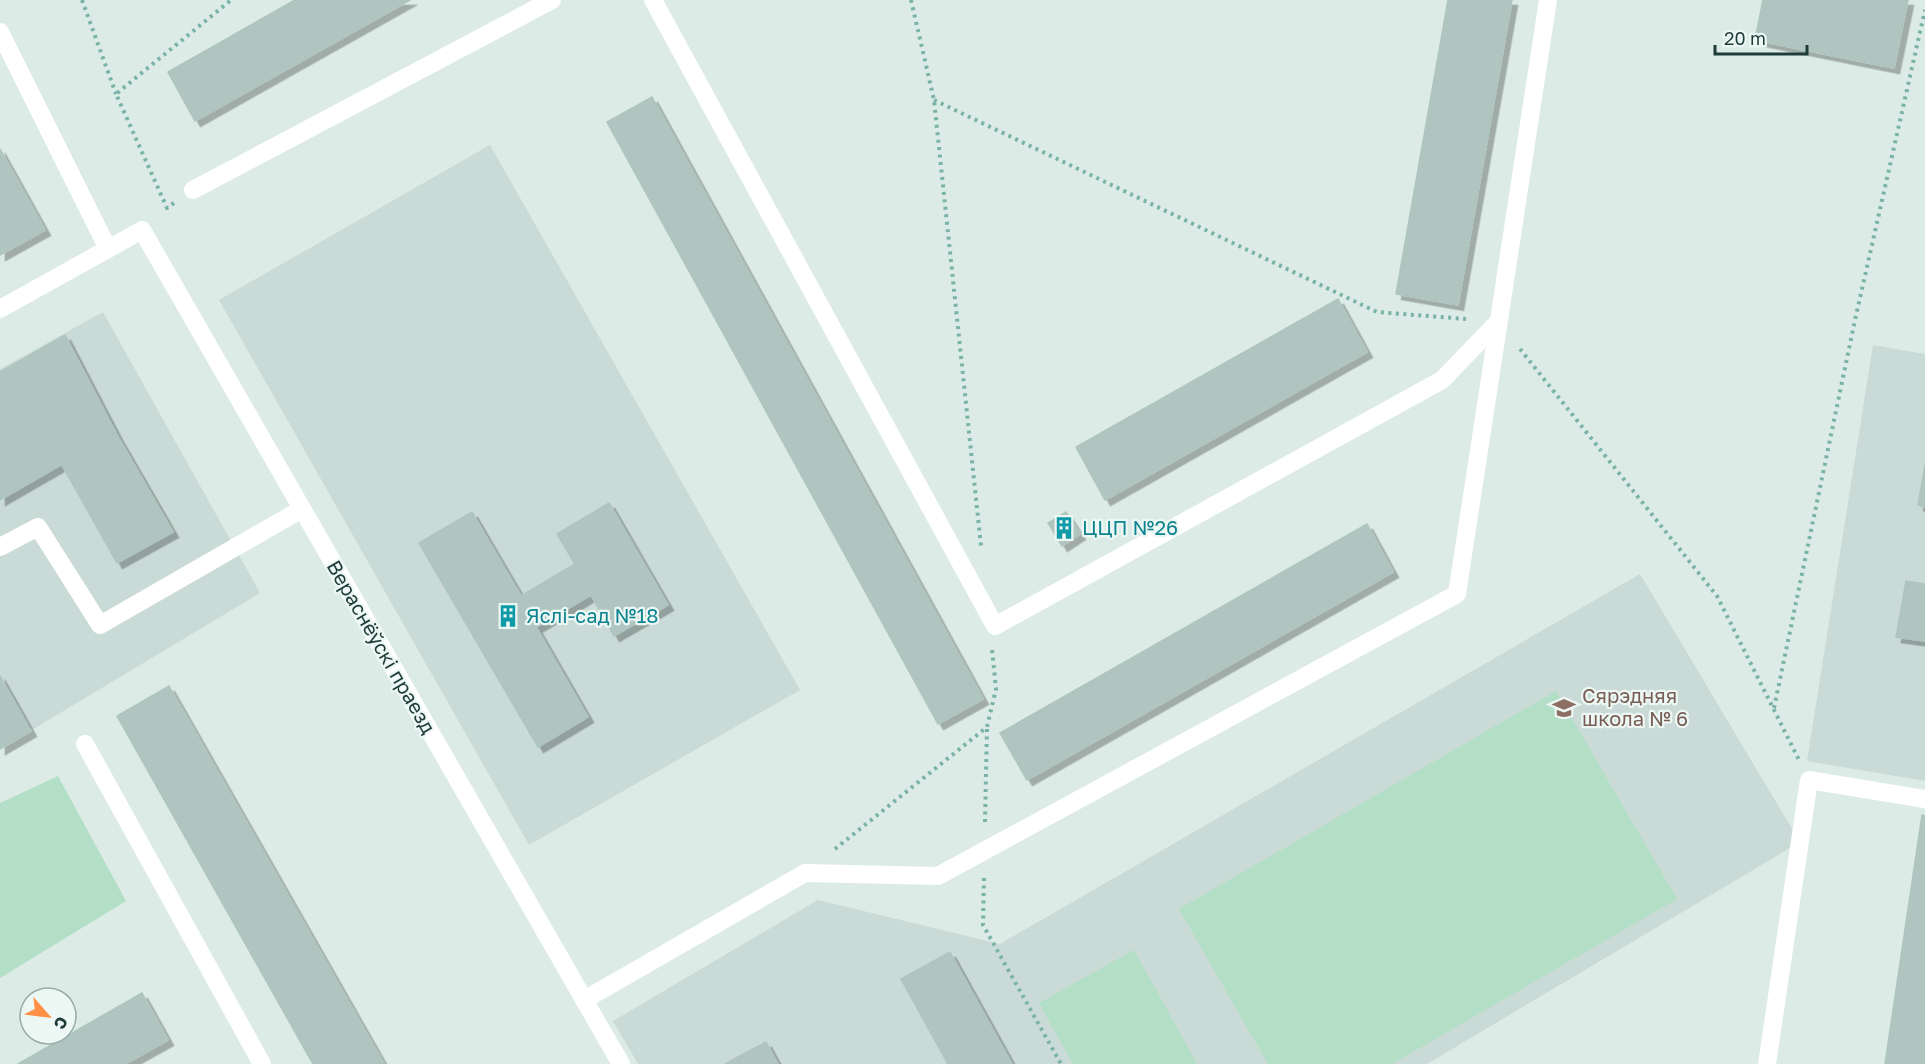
<svg xmlns="http://www.w3.org/2000/svg" width="1925" height="1064" viewBox="0 0 1925 1064" font-family="'Golos Text',sans-serif">
  <style>
    .built { fill: #cadad6 }
    .green { fill: #b2dfc5 }
    .building { fill: #b1c5c0; stroke: #aec5bf; stroke-width: 1.5; filter: url(#shadow) }
    .lines { fill: none; stroke-linecap: round; stroke-linejoin: round }
    .path { stroke: #79b2a9; stroke-width: 4; stroke-dasharray: 3 4.5; stroke-linecap: butt }
    .minor { stroke: #fff; stroke-width: 18 }
    .labels { text-anchor: middle; stroke-width: 4.5; stroke-linejoin: round; paint-order: stroke }
    .culture-label { font-size: 20px; fill: #0d838f; stroke: #edf7f4; text-anchor: start }
    .street-label { font-size: 20px; fill: #1d3b38; stroke: #edf7f4 }
    .education-label { font-size: 20px; fill: #785e54; stroke: #edf7f4; text-anchor: start }
  </style>
  <defs>
    <filter id="shadow"><feDropShadow dx="5.5" dy="5.5" stdDeviation="0" flood-color="#0004"/></filter>
  </defs>
  <rect width="100%" height="100%" fill="#dcebe6"/>
  <g class="built">
    <path d="M490 145 800 690 529 845 219 300Z"/>
    <path d="M103 312 260 593 0 749V369Z"/>
    <path d="M1873 345 1925 354V781L1807 761Z"/>
    <path d="M1640 574 1800 842 1427 1064H638L613 1021 818 900 1000 944Z"/>
  </g>
  <g class="green">
    <path d="M1556 691 1677 899 1392 1064H1268L1179 909Z"/>
    <path d="M58 776 126 901 0 978V803Z"/>
    <path d="M1134 950 1197 1064H1073L1039 1003Z"/>
  </g>
  <g class="building">
    <path d="M295 0H410L195 121 168 72Z"/>
    <path d="M1448 0H1512L1458 305 1396 294Z"/>
    <path d="M1763 0H1908L1894 68 1755 40Z"/>
    <path d="M652 97 983 699 938 724 607 122Z"/>
    <path d="M0 149 45 230 0 255Z"/>
    <path d="M1338 299 1367 352 1105 500 1076 447Z"/>
    <path d="M65 335 116 433 0 500V372Z"/>
    <path d="M116 433 173 532 117 563 62 465Z"/>
    <path d="M1925 465V507L1918 505Z"/>
    <path d="M609 503 668 605 614 636 591 595 536 627 588 717 538 747 419 543 472 512 521 596 575 564 557 534Z"/>
    <path d="M1066 512 1080 534 1062 546 1048 523Z"/>
    <path d="M1367 524 1393 572 1027 780 1000 733Z"/>
    <path d="M1906 581 1925 584V641L1896 637Z"/>
    <path d="M0 676 31 731 0 749Z"/>
    <path d="M169 686 384 1064H313L117 716Z"/>
    <path d="M1922 815 1925 816V1064H1885Z"/>
    <path d="M950 952 1012 1064H948L901 979Z"/>
    <path d="M142 993 168 1040 125 1064H18Z"/>
    <path d="M766 1042 778 1064H725Z"/>
  </g>
  <g class="lines">
    <g class="path">
      <path d="M82 0 116 94"/>
      <path d="M911 0 934 100 981 546"/>
      <path d="M934 100 1377 312 1466 319"/>
      <path d="M174 203 167 208 116 94 231 0"/>
      <path d="M1520 349 1717 596 1799 760"/>
      <path d="M1774 708 1855 320 1925 10"/>
      <path d="M985 822 987 728"/>
      <path d="M835 849 987 727 996 689 992 649"/>
      <path d="M984 878 983 925 1061 1064"/>
    </g>
    <g class="minor">
      <path d="M653 0 995 626 1442 380 1498 322"/>
      <path d="M0 32 108 249"/>
      <path d="M193 190 552 0"/>
      <path d="M0 309 142 230 621 1064"/>
      <path d="M0 547 38 527 100 625 302 509"/>
      <path d="M85 744 262 1064"/>
      <path d="M584 1000 805 873 938 876 1457 594 1548 0"/>
      <path d="M1767 1064 1809 780 1925 799"/>
    </g>
  </g>
  <defs>
    <g id="building-bare" transform="scale(1.8)"><path d="M-4-6H4V6H1V3H-1V6H-4ZM-2.5-4.3h1.7v1.8h-1.7ZM.8-4.3h1.7v1.8H.8ZM-2.5-1h1.7V.8h-1.7ZM.8-1h1.7V.8H.8Z" fill="#0f9aa8" stroke="#edf7f4" stroke-width="2.5" paint-order="stroke"/></g>
    <g id="school-bare" transform="scale(1.8)"><path d="M0-5L7-2L0 1L-7-2ZM-4 1L0 2.5L4 1V4Q0 6-4 4Z" fill="#8d6e63" stroke="#edf7f4" stroke-width="2.5" paint-order="stroke"/></g>
  </defs>
  <g fill-rule="evenodd">
    <use href="#building-bare" x="1064" y="528"/>
    <use href="#building-bare" x="508" y="616"/>
    <use href="#school-bare" x="1564" y="708"/>
  </g>
  <g class="labels">
    <g class="culture-label">
      <text x="1082" y="535">ЦЦП №26</text>
      <text x="526" y="623">Яслі-сад №18</text>
    </g>
    <g class="street-label">
      <text transform="translate(381 647) rotate(60)" y="7">Вераснёўскі праезд</text>
    </g>
    <g class="education-label">
      <text x="1582" y="703">Сярэдняя<tspan x="1582" dy="23">школа № 6</tspan></text>
    </g>
  </g>
  <g transform="translate(48 1016) rotate(118)"><circle r="28" fill="#edf7f4" stroke="#9aaca9" stroke-width="1.5"/>
  <path d="M0-4.5L10 22L0 15L-10 22Z" fill="#ff9146"/>
  <text y="-9" font-size="16" font-weight="bold" text-anchor="middle" fill="#1d3b38">С</text>
  </g>
  <path d="M1715 45v9h92v-9" fill="none" stroke="#1d3b38" stroke-width="3"/>
  <text x="1724" y="45" font-size="18" fill="#1d3b38" stroke="#edf7f4" stroke-width="4.5" paint-order="stroke">20 m</text>
</svg>
